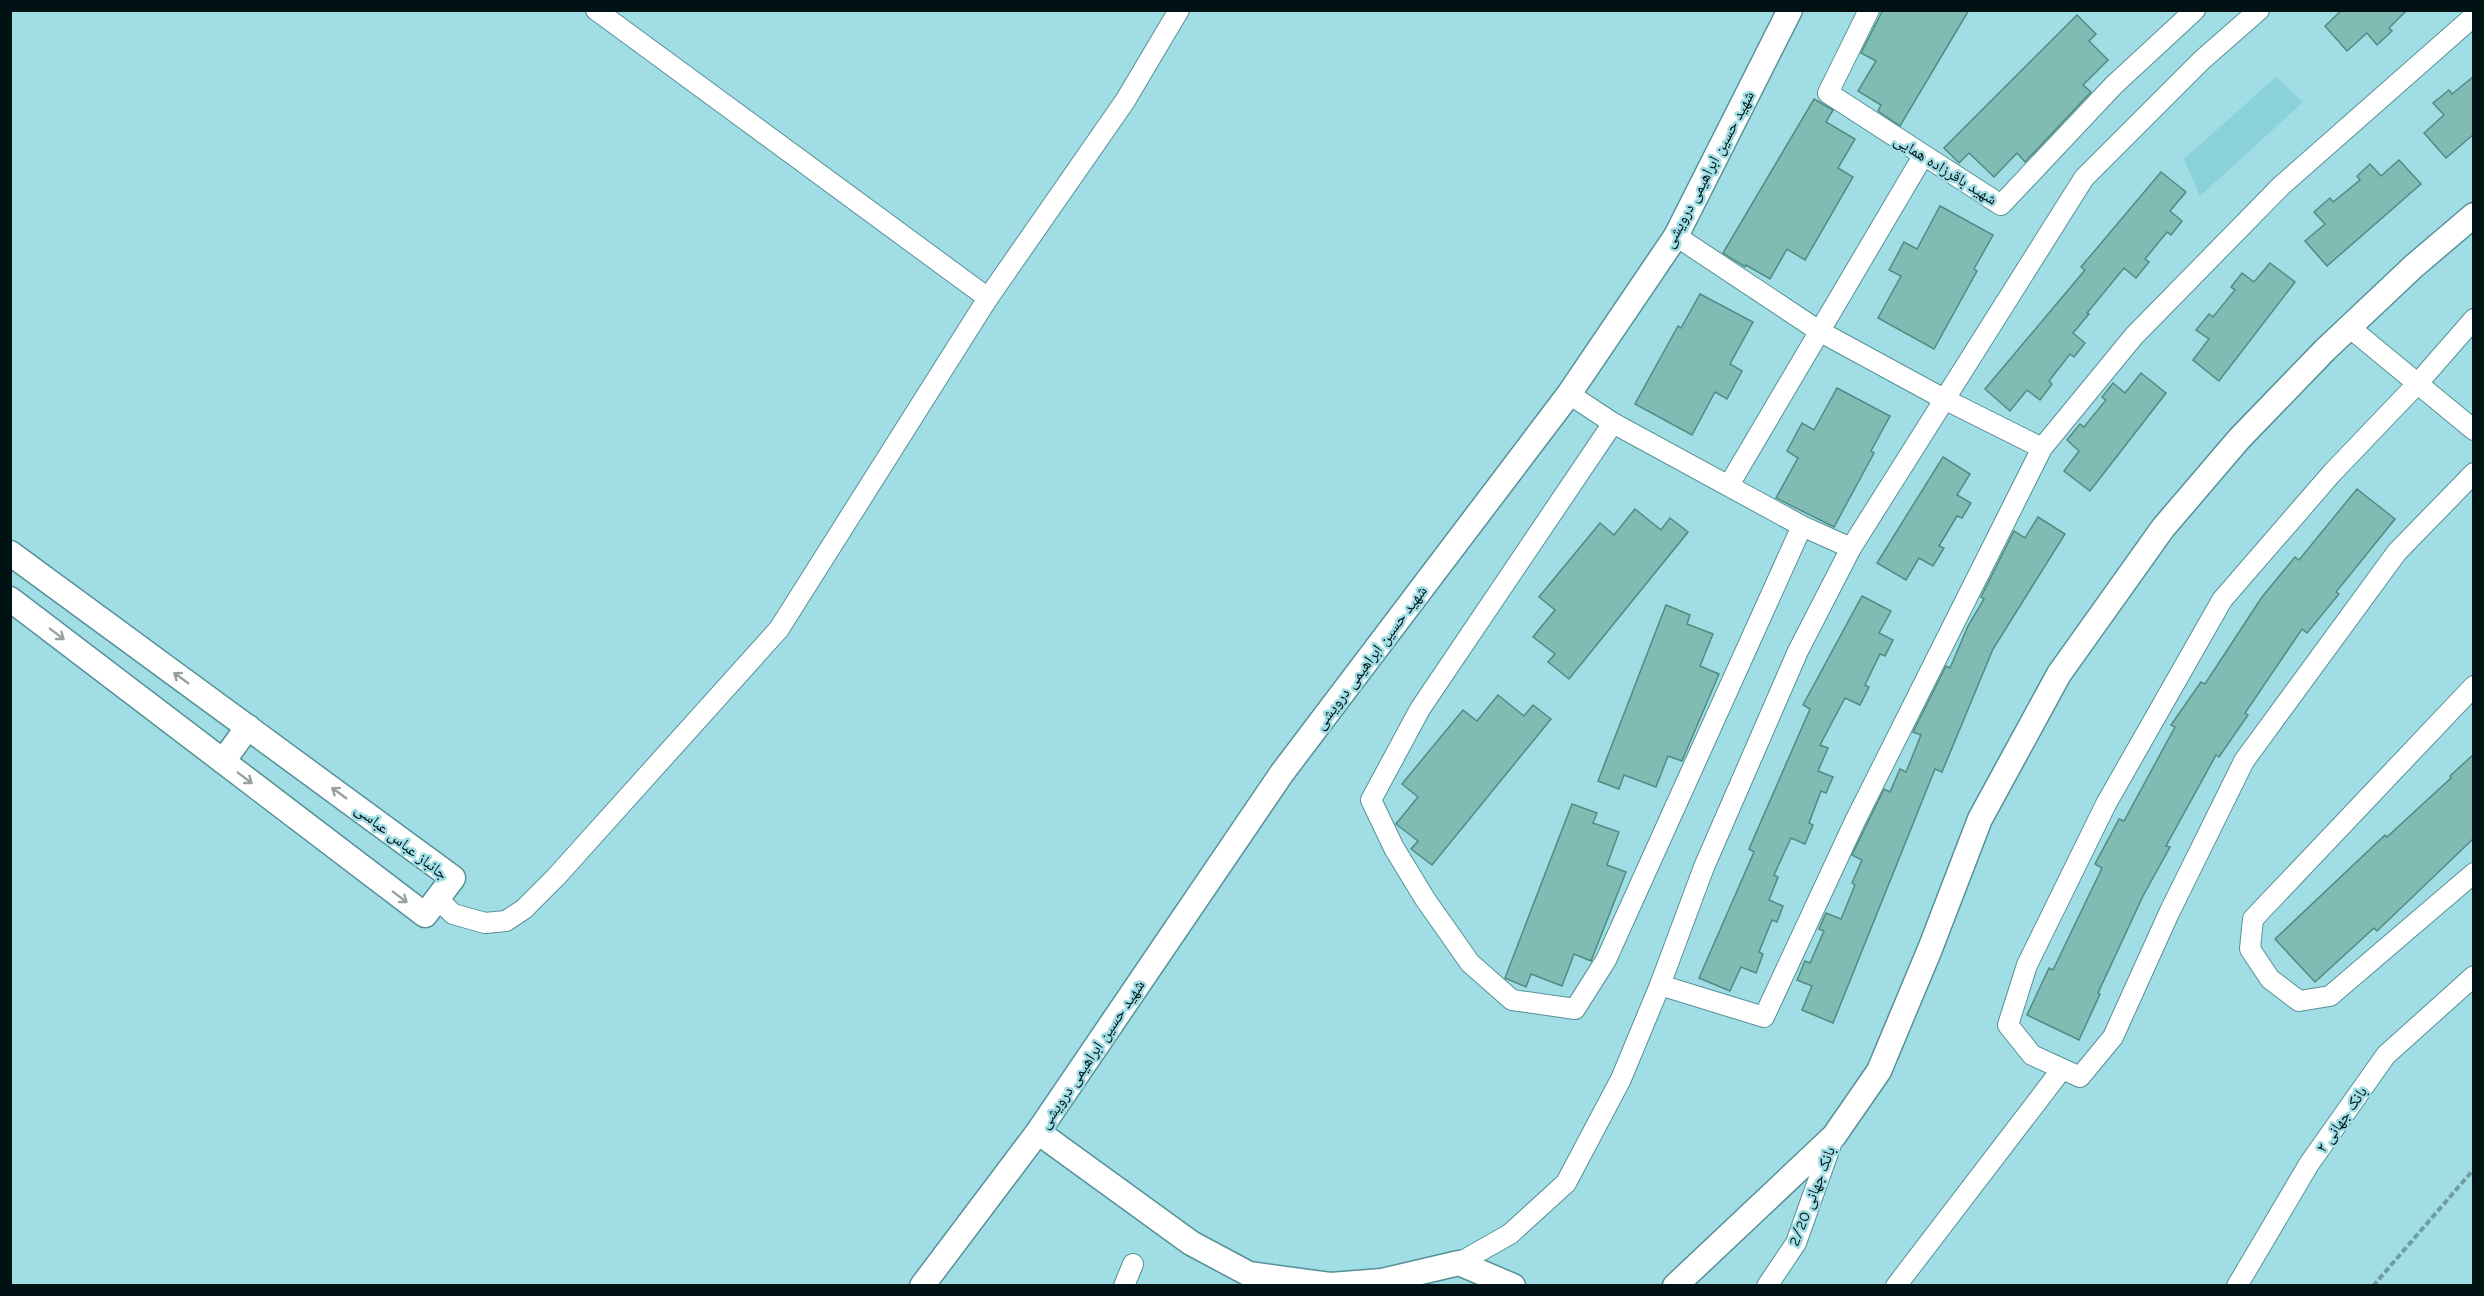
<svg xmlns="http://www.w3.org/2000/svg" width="2484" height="1296" viewBox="0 0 2484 1296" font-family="Raleway,'Noto Naskh Arabic',sans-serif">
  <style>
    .built { fill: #8ad1d9 }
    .building { fill: #81bcb4; stroke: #518b83; stroke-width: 1.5 }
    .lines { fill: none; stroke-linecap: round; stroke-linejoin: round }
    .minor-casing { stroke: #569198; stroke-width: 22 }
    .tertiary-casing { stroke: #569198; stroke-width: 27 }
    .path { stroke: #6e9da2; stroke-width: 4; stroke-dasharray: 6 3; stroke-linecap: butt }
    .minor { stroke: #fff; stroke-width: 20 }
    .tertiary { stroke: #fff; stroke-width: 24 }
    .oneway { stroke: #99a0a1 }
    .labels { text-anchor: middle; stroke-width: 5; stroke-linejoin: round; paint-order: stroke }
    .street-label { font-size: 16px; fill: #001214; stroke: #a0dde4 }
  </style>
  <rect width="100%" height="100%" fill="#a0dde4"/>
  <path class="built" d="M2276 77 2303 102 2200 196 2184 159Z"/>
  <g class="building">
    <path d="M1883 10H1969L1900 126 1878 111 1881 105 1858 91 1876 61 1861 53Z"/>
    <path d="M2342 10H2407L2389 28 2392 31 2377 45 2367 33 2347 51 2325 26Z"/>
    <path d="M2077 15 2096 34 2089 41 2108 60 2083 85 2091 92 2025 162 2017 153 1994 177 1969 153 1959 163 1944 148Z"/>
    <path d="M2474 76V134L2446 158 2424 133 2444 115 2433 103 2449 90 2452 94Z"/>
    <path d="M1814 99 1833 110 1826 122 1855 139 1838 168 1853 177 1805 260 1787 249 1770 279 1746 265 1745 267 1723 253Z"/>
    <path d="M2399 160 2421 184 2327 266 2305 241 2325 224 2314 212 2330 198 2333 202 2360 180 2357 176 2370 164 2381 176Z"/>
    <path d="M2161 172 2186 192 2170 211 2182 221 2171 235 2167 232 2145 259 2149 262 2136 278 2124 268 2087 313 2089 314 2073 333 2085 343 2074 357 2070 354 2049 381 2052 384 2040 400 2027 390 2010 411 1985 389 2085 270 2081 267Z"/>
    <path d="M1940 206 1993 235 1974 269 1977 271 1934 349 1878 318 1901 276 1889 270 1904 242 1917 249Z"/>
    <path d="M2270 263 2295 282 2219 381 2193 360 2209 339 2196 330 2209 314 2213 317 2235 290 2231 287 2242 273 2254 282Z"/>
    <path d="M1700 294 1753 322 1730 364 1742 371 1727 399 1715 392 1692 435 1635 404 1678 326 1681 328Z"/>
    <path d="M2141 373 2166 393 2090 491 2064 471 2079 451 2067 440 2080 424 2084 427 2106 400 2102 397 2113 383 2125 393Z"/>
    <path d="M1837 388 1890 416 1871 451 1874 453 1834 527 1776 498 1798 458 1787 451 1802 423 1814 430Z"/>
    <path d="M1943 457 1970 474 1957 495 1971 503 1962 518 1957 516 1939 546 1944 548 1933 566 1919 558 1906 580 1877 563Z"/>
    <path d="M2357 489 2395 519 2336 592 2339 594 2307 633 2302 629 2245 713 2248 715 2219 757 2216 755 2166 846 2170 847 2143 896 2098 993 2100 994 2079 1040 2027 1015 2049 968 2053 970 2102 868 2095 864 2119 819 2124 821 2175 727 2171 725 2201 682 2205 684 2262 597 2295 557 2299 560Z"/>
    <path d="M1635 509 1661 530 1670 518 1688 532 1569 679 1548 662 1555 654 1533 637 1555 610 1539 597 1600 523 1614 535Z"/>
    <path d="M2038 517 2065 534 1993 649 1942 772 1935 769 1833 1023 1802 1010 1812 986 1797 980 1805 961 1810 963 1824 931 1819 929 1826 913 1841 919 1855 885 1852 883 1862 860 1852 855 1866 826 1884 789 1890 792 1900 769 1906 772 1921 735 1913 732 1946 666 1950 668 1968 626 1984 599 1981 597 2014 531 2025 538Z"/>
    <path d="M1862 596 1891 611 1879 633 1893 640 1885 656 1880 654 1865 685 1869 687 1860 705 1845 698 1820 745 1828 748 1818 771 1833 777 1826 793 1821 791 1809 823 1813 825 1805 844 1791 838 1774 875 1778 877 1769 900 1783 906 1777 922 1772 920 1759 952 1763 954 1756 973 1741 967 1730 991 1699 978 1754 852 1749 849 1810 709 1803 705Z"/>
    <path d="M1666 605 1690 615 1687 624 1713 634 1700 666 1719 674 1682 761 1668 756 1656 787 1624 775 1619 789 1598 781Z"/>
    <path d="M1498 695 1524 716 1533 705 1551 719 1432 865 1411 849 1418 841 1396 824 1418 797 1402 784 1463 710 1477 721Z"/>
    <path d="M2474 754V838L2377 931 2374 928 2315 982 2275 939 2385 835 2387 837 2451 778 2450 776Z"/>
    <path d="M1572 804 1597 813 1593 823 1619 832 1607 865 1626 872 1591 961 1574 954 1562 986 1531 974 1526 987 1505 978Z"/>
  </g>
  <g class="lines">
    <g class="minor-casing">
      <g id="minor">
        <path d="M596 10 988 298"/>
        <path d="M1869 10 1828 93 2001 205 2114 85 2195 10"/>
        <path d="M2259 10 2202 60 2084 178 1851 548 1798 651 1704 867 1660 985 1764 1017 1855 821 2042 448 2134 336 2281 186 2474 16"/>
        <path d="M1676 236 1819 331 1944 399 2042 448"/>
        <path d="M2474 319 2418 383 2332 473 2222 600 2106 804 2027 965 2008 1025 2032 1055 2080 1077 2113 1037 2169 913 2244 761 2397 552 2474 473"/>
        <path d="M2349 327 2474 430"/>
        <path d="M1569 394 1613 423 1802 526 1851 548"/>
        <path d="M1613 423 1420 709 1371 800 1394 848 1425 899 1470 963 1512 1000 1575 1009 1606 960 1802 526"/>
        <path d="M1729 485 1923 156"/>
        <path d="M2474 686 2253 919 2250 949 2270 979 2299 1001 2330 996 2474 873"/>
        <path d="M438 899 453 914 485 923 506 921 524 909 556 877 779 629 988 298 1125 101 1179 10"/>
        <path d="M1459 1263 1510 1234 1566 1183 1621 1079 1660 985"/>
        <path d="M1124 1286 1133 1264"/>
        <path d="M1767 1286 1796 1243 1834 1136"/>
        <path d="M1896 1286 2062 1069"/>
        <path d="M2237 1286 2309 1164 2386 1055 2474 976"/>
      </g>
    </g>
    <g class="tertiary-casing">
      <g id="tertiary">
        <path d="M10 553 453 878 425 915 10 599"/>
        <path d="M223 761 248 727"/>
        <path d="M1038 1132 1191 1243 1249 1274 1330 1285 1382 1281 1459 1263 1513 1286"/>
        <path d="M922 1286 1038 1132 1282 773 1569 394 1676 236 1790 10"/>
        <path d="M1675 1286 1834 1136 1879 1071 1930 949 1980 819 2059 674 2163 528 2239 439 2325 350 2414 266 2474 215"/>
      </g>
    </g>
    <path class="path" d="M2373 1286 2474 1169"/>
    <use href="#minor" class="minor"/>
    <use href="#tertiary" class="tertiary"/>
  </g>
  <defs><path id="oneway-shaft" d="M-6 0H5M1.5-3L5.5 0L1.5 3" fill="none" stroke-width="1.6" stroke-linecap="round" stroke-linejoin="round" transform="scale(1.5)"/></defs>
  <g class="oneway">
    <use href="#oneway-shaft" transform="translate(57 634) rotate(37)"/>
    <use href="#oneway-shaft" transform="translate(181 678) rotate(-144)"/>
    <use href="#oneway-shaft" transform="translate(245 778) rotate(37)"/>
    <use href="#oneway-shaft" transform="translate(339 793) rotate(-144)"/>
    <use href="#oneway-shaft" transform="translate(400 897) rotate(37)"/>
  </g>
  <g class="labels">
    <g class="street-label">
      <text transform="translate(1708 169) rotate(-62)" y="6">شهید حسین ابراهیمی درویشی</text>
      <text transform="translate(1946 169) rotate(32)" y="6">شهید باقرزاده همایی</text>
      <text transform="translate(1370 657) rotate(-53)" y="6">شهید حسین ابراهیمی درویشی</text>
      <text transform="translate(402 841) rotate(38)" y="6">جانباز عباس عباسی</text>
      <text transform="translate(1091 1054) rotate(-56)" y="6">شهید حسین ابراهیمی درویشی</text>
      <text transform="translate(2341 1119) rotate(-55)" y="6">بانک جهانی ۲</text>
      <text transform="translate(1811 1196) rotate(-69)" y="6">بانک جهانی 2/20</text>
    </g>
  </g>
  <rect width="2484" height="1296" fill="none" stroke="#001214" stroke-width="24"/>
</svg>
